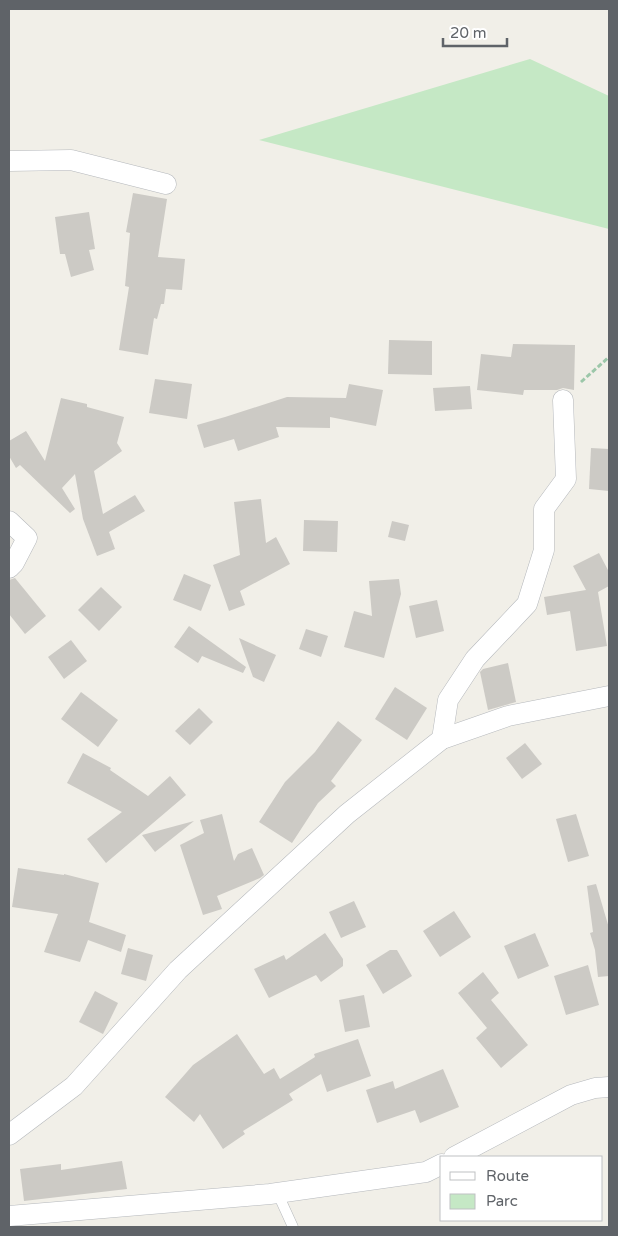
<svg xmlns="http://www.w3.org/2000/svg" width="618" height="1236" viewBox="0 0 618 1236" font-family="'Varela Round',sans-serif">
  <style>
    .green { fill: #c5e8c5 }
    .building { fill: #cccac5 }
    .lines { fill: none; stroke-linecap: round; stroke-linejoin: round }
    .service-casing { stroke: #b5b8bc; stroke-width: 11 }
    .minor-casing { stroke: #b5b8bc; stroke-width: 21 }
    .path { stroke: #9cc7a9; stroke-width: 3; stroke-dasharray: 5 2.5; stroke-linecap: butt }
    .service { stroke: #fff; stroke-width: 10 }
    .minor { stroke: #fff; stroke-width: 20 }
  </style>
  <rect width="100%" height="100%" fill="#f1efe8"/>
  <path class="green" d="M530 59 609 96V229L259 140Z"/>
  <g class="building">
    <path d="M133 193 167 199 158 257 185 259 182 290 166 289 164 304H161L157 319 154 318 148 355 119 350 129 287 125 286 130 233 126 232Z"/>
    <path d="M89 212 95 249 89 250 94 270 71 277 65 254H60L55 217Z"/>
    <path d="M389 340 432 341V375L388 374Z"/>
    <path d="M513 344 575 345 574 390 563 388 557 390H524L523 395 477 390 481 354 511 357Z"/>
    <path d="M155 379 192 384 187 419 149 413Z"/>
    <path d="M349 384 383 390 376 426 330 417V428L276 427 279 437 238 451 234 439 204 448 197 425 225 417 287 397 346 398Z"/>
    <path d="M470 386 472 409 435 411 433 388Z"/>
    <path d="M61 398 87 404V407L124 417 117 443 122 451 94 471 103 514 135 495 145 511 109 532 115 549 97 556 83 519 75 474 62 488 75 509 70 513 20 465 16 468 9 456V441L26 431 45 461Z"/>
    <path d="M591 448 609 449V491L589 489Z"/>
    <path d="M261 499 266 543 276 537 290 564 240 591 245 605 229 611 213 565 240 555 234 502Z"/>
    <path d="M304 520 338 521 337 552 303 551Z"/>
    <path d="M392 521 409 525 405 541 388 537Z"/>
    <path d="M599 553 609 572V586L598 592 607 646 576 651 570 611 547 615 544 597 586 590 573 566Z"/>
    <path d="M184 574 211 585 201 611 173 600Z"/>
    <path d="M15 578 46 616 25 634 9 614V580Z"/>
    <path d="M399 579 401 594 384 658 344 647 354 611 372 616 369 581Z"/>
    <path d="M101 587 122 607 99 631 78 610Z"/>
    <path d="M437 600 444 631 416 638 409 606Z"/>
    <path d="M189 626 246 667 243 673 202 656 198 663 174 647Z"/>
    <path d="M306 629 328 636 321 657 299 649Z"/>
    <path d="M239 638 276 655 264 682 253 677Z"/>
    <path d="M71 640 87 661 64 679 48 657Z"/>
    <path d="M508 663 516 702 488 710 480 672 483 669Z"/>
    <path d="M395 687 427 708 407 740 375 719Z"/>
    <path d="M81 692 118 720 98 747 61 719Z"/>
    <path d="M199 708 213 722 190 745 175 731Z"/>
    <path d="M338 721 362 740 331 781 336 786 318 803 292 843 259 822 285 782 315 752Z"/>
    <path d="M525 743 542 764 522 779 506 758Z"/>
    <path d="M83 753 111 768 110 770 148 796 170 776 186 795 106 863 87 839 122 812 67 783Z"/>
    <path d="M222 814 234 861 238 854 252 848 264 875 260 878 217 896 222 909 203 915 180 845 204 833 200 820Z"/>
    <path d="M576 814 589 856 568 862 556 819Z"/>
    <path d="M194 821 155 852 142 835Z"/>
    <path d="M18 868 64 875V874L99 883 89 922 126 935 121 952 88 940 80 962 44 952 58 914 12 907Z"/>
    <path d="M596 884 609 928V976L598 977 595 950 590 933 593 932 587 886Z"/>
    <path d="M354 901 366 927 341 938 329 912Z"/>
    <path d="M454 911 471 937 440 957 423 931Z"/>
    <path d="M325 933 343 959V966L321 982 316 975 269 998 254 969 284 955 286 960Z"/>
    <path d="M535 933 549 966 518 979 504 946Z"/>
    <path d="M128 948 153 955 146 981 121 974Z"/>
    <path d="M390 950H397L412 976 383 994 366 965Z"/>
    <path d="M588 965 599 1005 566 1015 554 976Z"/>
    <path d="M483 972 499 993 491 1000 528 1045 501 1068 476 1038 487 1028 458 993Z"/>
    <path d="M95 991 118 1003 103 1034 79 1022Z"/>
    <path d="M364 995 370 1027 345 1032 339 1000Z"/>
    <path d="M237 1034 264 1074 274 1068 280 1079 315 1057 314 1054 358 1039 371 1076 327 1092 321 1074 289 1094 293 1100 243 1131 245 1134 223 1149 200 1114 194 1122 165 1097 193 1065Z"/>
    <path d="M443 1069 459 1107 420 1123 415 1110 377 1123 366 1090 393 1081 395 1089Z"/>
    <path d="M122 1161 127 1189 24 1201 20 1169 61 1164V1170Z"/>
  </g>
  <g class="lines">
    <g class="service-casing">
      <path id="service" d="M277 1192 293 1227"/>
    </g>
    <g class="minor-casing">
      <g id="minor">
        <path d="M9 161 71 160 166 184"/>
        <path d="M9 521 27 538 14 563 9 568"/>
        <path d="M442 739 448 700 475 659 527 604 544 550V509L566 479 563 400"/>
        <path d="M9 1135 74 1086 178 970 347 814 442 739 508 716 609 696"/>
        <path d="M454 1157 571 1095 595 1088 609 1087"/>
        <path d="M9 1216 270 1194 426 1172 442 1164"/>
      </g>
    </g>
    <path class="path" d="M581 382 609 357"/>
    <use href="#service" class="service"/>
    <use href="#minor" class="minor"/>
  </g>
  <rect width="618" height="1236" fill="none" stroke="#5f6368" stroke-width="20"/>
  <rect x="440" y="1156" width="162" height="65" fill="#ffffff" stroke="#bfc1c3"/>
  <rect x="450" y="1172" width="25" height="8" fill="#ffffff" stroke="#bfc1c3"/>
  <text x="486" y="1181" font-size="15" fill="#5f6368">Route</text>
  <rect x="450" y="1194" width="25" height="15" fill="#c5e8c5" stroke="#bfc1c3"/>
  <text x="486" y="1206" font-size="15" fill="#5f6368">Parc</text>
  <path d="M443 38v8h64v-8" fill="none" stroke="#5f6368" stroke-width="2.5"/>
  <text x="450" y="38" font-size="15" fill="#5f6368" stroke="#ffffff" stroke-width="4" paint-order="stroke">20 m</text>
</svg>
